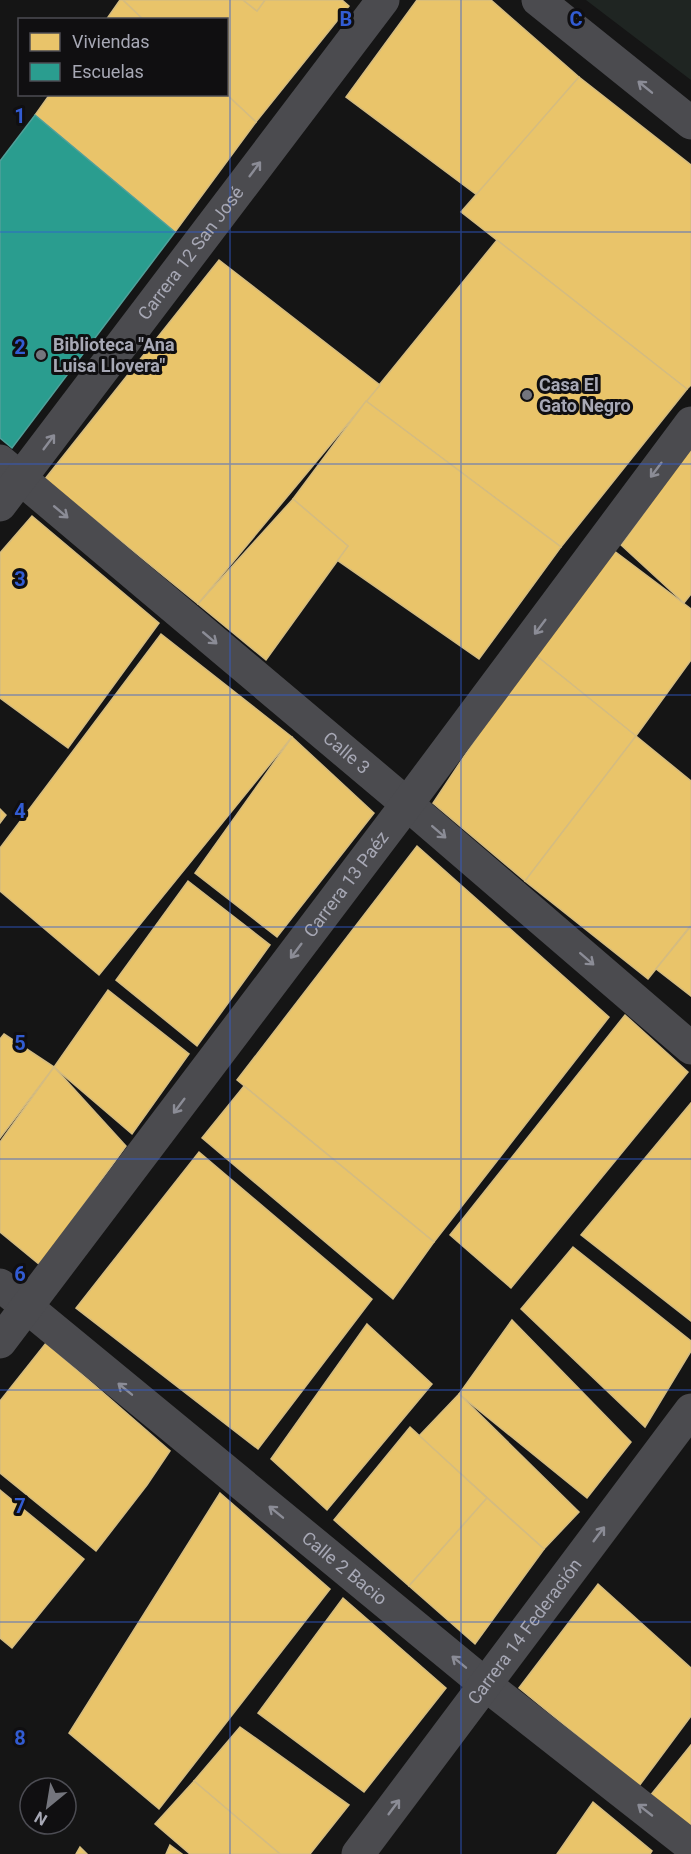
<svg xmlns="http://www.w3.org/2000/svg" width="691" height="1854" viewBox="0 0 691 1854" font-family="Roboto,sans-serif">
  <style>
    .green { fill: #1f2522 }
    .homes { fill: #e9c46a; stroke: #d5bc80; stroke-width: 1.5 }
    .schools { fill: #2a9d8f; stroke: #50a09a; stroke-width: 1.5 }
    .lines { fill: none; stroke-linecap: round; stroke-linejoin: round }
    .street { stroke: #4b4b4f; stroke-width: 33 }
    .oneway { stroke: #8b8c96 }
    .grid { fill: none; stroke: #325cd3; stroke-width: 1.5; stroke-opacity: 0.55 }
    .poi-dot { fill: #74757d; stroke: #100f11; stroke-width: 2 }
    .labels { text-anchor: middle; stroke-width: 6; stroke-linejoin: round; paint-order: stroke }
    .street-label { font-size: 18px; fill: #a7a8b5; stroke: #100f11 }
    .poi-label { font-size: 18px; font-weight: bold; fill: #a7a8b5; stroke: #100f11; text-anchor: start }
    .grid-label { font-size: 20px; text-anchor: middle; font-weight: bold; fill: #325cd3; stroke: #100f11; stroke-width: 6; stroke-linejoin: round; paint-order: stroke }
  </style>
  <rect width="100%" height="100%" fill="#151515"/>
  <path class="green" d="M586 0H691V80Z"/>
  <g class="homes">
    <path d="M120 0H123L144 20H106Z"/>
    <path d="M123 0H243L257 11 265 0H342L349 6 256 122 226 94V20H144Z"/>
    <path d="M243 0H265L257 11Z"/>
    <path d="M417 0H491L579 77 477 195 346 97Z"/>
    <path d="M579 77 691 165V385L687 389 461 212Z"/>
    <path d="M50 94H226L256 122 175 232 35 115Z"/>
    <path d="M497 240 687 389 561 547 366 401Z"/>
    <path d="M219 260 380 385 198 604 45 479Z"/>
    <path d="M366 401 561 547 479 659 337 560 348 546 293 499Z"/>
    <path d="M691 447V594L684 603 621 545Z"/>
    <path d="M293 499 348 546 266 660 198 604Z"/>
    <path d="M32 516 159 623 68 748 0 698V553Z"/>
    <path d="M613 550 691 609V660L636 736 533 653Z"/>
    <path d="M161 634 292 737 99 975 0 891V848Z"/>
    <path d="M533 653 636 736 525 881 433 803Z"/>
    <path d="M636 736 691 781V925L648 979 525 881Z"/>
    <path d="M292 737 374 813 277 937 195 873Z"/>
    <path d="M0 809 6 815 0 823Z"/>
    <path d="M417 846 609 1017 434 1242 237 1080Z"/>
    <path d="M188 881 270 945 197 1046 116 980Z"/>
    <path d="M691 926V996L656 969Z"/>
    <path d="M108 990 189 1054 132 1134 54 1067Z"/>
    <path d="M625 1015 688 1072 511 1288 450 1235Z"/>
    <path d="M4 1034 54 1067 0 1138V1039Z"/>
    <path d="M54 1067 126 1146 40 1265 0 1232V1142Z"/>
    <path d="M244 1086 434 1242 393 1299 202 1138Z"/>
    <path d="M691 1103V1321L581 1235Z"/>
    <path d="M199 1152 372 1299 258 1449 76 1308Z"/>
    <path d="M573 1247 691 1341V1351L645 1427 521 1309Z"/>
    <path d="M512 1320 631 1442 587 1498 459 1394Z"/>
    <path d="M367 1324 432 1384 327 1510 271 1459Z"/>
    <path d="M46 1343 170 1451 147 1485 96 1551 0 1473V1401Z"/>
    <path d="M459 1394 579 1512 544 1549 419 1436Z"/>
    <path d="M410 1427 487 1498 409 1586 334 1520Z"/>
    <path d="M0 1490 84 1559 12 1648 0 1638Z"/>
    <path d="M220 1493 330 1589 159 1809 69 1733Z"/>
    <path d="M487 1498 544 1549 475 1644 409 1586Z"/>
    <path d="M598 1584 691 1668V1716L639 1786 519 1688Z"/>
    <path d="M343 1598 446 1688 364 1792 258 1713Z"/>
    <path d="M240 1727 349 1805 310 1854H280L194 1781Z"/>
    <path d="M691 1745V1830L650 1796Z"/>
    <path d="M194 1781 280 1854H190L155 1824Z"/>
    <path d="M593 1802 652 1851 650 1854H557Z"/>
    <path d="M170 1845 182 1854H166Z"/>
    <path d="M80 1847 87 1854H76Z"/>
  </g>
  <path class="schools" d="M35 115 175 232 12 448 0 438V161Z"/>
  <g class="lines">
    <g class="street">
      <path d="M538 0 691 123"/>
      <path id="s1" d="M0 461 407 804 691 1048"/>
      <path id="s2" d="M0 505 383 0"/>
      <path id="s3" d="M0 1285 486 1685 691 1846"/>
      <path id="s4" d="M0 1342 407 804 691 423"/>
      <path id="s5" d="M358 1854 691 1410"/>
    </g>
  </g>
  <defs><path id="oneway-shaft" d="M-6 0H5M1.5-3L5.5 0L1.5 3" fill="none" stroke-width="1.6" stroke-linecap="round" stroke-linejoin="round" transform="scale(1.5)"/></defs>
  <g class="oneway">
    <use href="#oneway-shaft" transform="translate(645 87) rotate(-141)"/>
    <use href="#oneway-shaft" transform="translate(255 169) rotate(-53)"/>
    <use href="#oneway-shaft" transform="translate(49 442) rotate(-53)"/>
    <use href="#oneway-shaft" transform="translate(656 470) rotate(127)"/>
    <use href="#oneway-shaft" transform="translate(61 512) rotate(40)"/>
    <use href="#oneway-shaft" transform="translate(540 627) rotate(127)"/>
    <use href="#oneway-shaft" transform="translate(210 638) rotate(40)"/>
    <use href="#oneway-shaft" transform="translate(439 832) rotate(41)"/>
    <use href="#oneway-shaft" transform="translate(296 951) rotate(127)"/>
    <use href="#oneway-shaft" transform="translate(587 959) rotate(41)"/>
    <use href="#oneway-shaft" transform="translate(179 1106) rotate(127)"/>
    <use href="#oneway-shaft" transform="translate(125 1389) rotate(-141)"/>
    <use href="#oneway-shaft" transform="translate(276 1512) rotate(-141)"/>
    <use href="#oneway-shaft" transform="translate(599 1534) rotate(-53)"/>
    <use href="#oneway-shaft" transform="translate(459 1662) rotate(-141)"/>
    <use href="#oneway-shaft" transform="translate(394 1807) rotate(-53)"/>
    <use href="#oneway-shaft" transform="translate(645 1810) rotate(-142)"/>
  </g>
  <path class="grid" d="M230 0V1854M461 0V1854M0 232H691M0 464H691M0 695H691M0 927H691M0 1159H691M0 1390H691M0 1622H691"/>
  <g class="poi-dot">
    <circle cx="41" cy="355" r="6"/>
    <circle cx="527" cy="395" r="6"/>
  </g>
  <g class="labels">
    <g class="street-label">
      <text dy="6" stroke="none"><textPath href="#s2" startOffset="316">Carrera 12 San José</textPath></text>
      <text dy="6" stroke="none"><textPath href="#s1" startOffset="453">Calle 3</textPath></text>
      <text dy="6" stroke="none"><textPath href="#s4" startOffset="574">Carrera 13 Paéz</textPath></text>
      <text dy="6" stroke="none"><textPath href="#s3" startOffset="446">Calle 2 Bacio</textPath></text>
      <text dy="6" stroke="none"><textPath href="#s5" startOffset="278">Carrera 14 Federación</textPath></text>
    </g>
    <g class="poi-label">
      <text x="53" y="351">Biblioteca "Ana<tspan x="53" dy="21">Luisa Llovera"</tspan></text>
      <text x="539" y="391">Casa El<tspan x="539" dy="21">Gato Negro</tspan></text>
    </g>
  </g>
  <g class="grid-label">
    <text x="346" y="26">B</text>
    <text x="576" y="26">C</text>
    <text x="20" y="123">1</text>
    <text x="20" y="354">2</text>
    <text x="20" y="586">3</text>
    <text x="20" y="818">4</text>
    <text x="20" y="1050">5</text>
    <text x="20" y="1281">6</text>
    <text x="20" y="1513">7</text>
    <text x="20" y="1745">8</text>
  </g>
  <rect x="18" y="18" width="210" height="78" fill="#100f11" stroke="#4c4c53" stroke-width="1.5"/>
  <rect x="30" y="33" width="30" height="18" fill="#e9c46a" stroke="#4c4c53" stroke-width="1.5"/>
  <text x="72" y="48" font-size="18" fill="#a7a8b5">Viviendas</text>
  <rect x="30" y="63" width="30" height="18" fill="#2a9d8f" stroke="#4c4c53" stroke-width="1.5"/>
  <text x="72" y="78" font-size="18" fill="#a7a8b5">Escuelas</text>
  <g transform="translate(48 1806) rotate(210)"><circle r="28" fill="#100f11" stroke="#4c4c53" stroke-width="1.5"/>
  <path d="M0-4.5L10 22L0 15L-10 22Z" fill="#74757d"/>
  <text y="-9" font-size="16" font-weight="bold" text-anchor="middle" fill="#a7a8b5">N</text>
  </g>
</svg>
